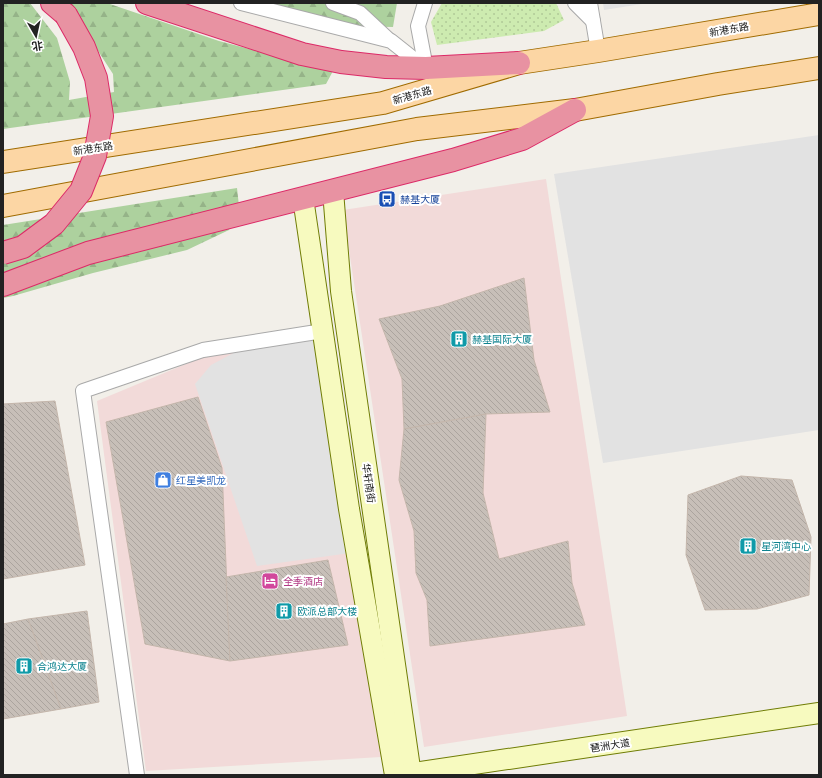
<svg xmlns="http://www.w3.org/2000/svg" width="822" height="778" viewBox="0 0 822 778" font-family="'PT Sans','Noto Sans SC',sans-serif">
  <style>
    .commercial { fill: #f2dad9 }
    .grass { fill: url(#grass-dots) }
    .forest { fill: url(#forest-firs) }
    .parking { fill: #e2e2e2 }
    .building { fill: url(#building-back-hatch); stroke: #c4b6ab }
    .lines { fill: none; stroke-linecap: round; stroke-linejoin: round }
    .street-casing { stroke: #a9a9a9; stroke-width: 16 }
    .secondary-casing { stroke: #707d05; stroke-width: 22 }
    .primary-casing { stroke: #a06b00; stroke-width: 24 }
    .highway-casing { stroke: #dc2a67; stroke-width: 24 }
    .street { stroke: #fff; stroke-width: 14 }
    .secondary { stroke: #f7fabf; stroke-width: 20 }
    .primary { stroke: #fcd6a4; stroke-width: 22 }
    .highway { stroke: #e892a2; stroke-width: 22 }
    .highway-bridge-casing { stroke: #dc2a67; stroke-width: 24; stroke-linecap: butt }
    .highway-bridge { stroke: #e892a2; stroke-width: 22 }
    .labels { text-anchor: middle; stroke-width: 4; stroke-linejoin: round; paint-order: stroke }
    .street-label { font-size: 10px; fill: #222; stroke: #fff }
    .transit-label { font-size: 10px; fill: #164399; stroke: #fff; text-anchor: start }
    .culture-label { font-size: 10px; fill: #0d838f; stroke: #fff; text-anchor: start }
    .shop-label { font-size: 10px; fill: #366cbe; stroke: #fff; text-anchor: start }
    .hotel-label { font-size: 10px; fill: #b23c85; stroke: #fff; text-anchor: start }
  </style>
  <defs>
    <pattern id="grass-dots" width="8" height="8" patternUnits="userSpaceOnUse"><rect width="8" height="8" fill="#cdebb0"/><path d="M2 2h.1M6 6h.1" fill="none" stroke="#b0c997" stroke-width="1.8" stroke-linecap="round"/></pattern>
    <pattern id="forest-firs" width="22" height="20" patternUnits="userSpaceOnUse"><rect width="22" height="20" fill="#add19e"/><path d="M5 1l3.5 6h-7zM16 11l3.5 6h-7z" fill="#95b388"/></pattern>
    <pattern id="building-back-hatch" width="6" height="6" patternUnits="userSpaceOnUse"><rect width="6" height="6" fill="#c7bfb8"/><path d="M-1 5l2 2M0 0l6 6M5-1l2 2" fill="none" stroke="#aba49e"/></pattern>
  </defs>
  <rect width="100%" height="100%" fill="#f2efe9"/>
  <g class="commercial">
    <path d="M546 179 627 716 424 747 343 210Z"/>
    <path d="M316 336 381 757 146 771 97 401 205 356Z"/>
  </g>
  <path class="grass" d="M442 3H556L564 20 544 31 437 45 431 22Z"/>
  <g class="forest">
    <path d="M3 3H30L57 38 70 82 69 100 114 92 113 74 67 3H107L219 41 333 71 326 84 3 129Z"/>
    <path d="M260 3H397L393 27 342 26Z"/>
    <path d="M237 188 239 206 229 230 187 250 93 273 13 296 3 298V225Z"/>
  </g>
  <g class="parking">
    <path d="M603 3H648L604 10Z"/>
    <path d="M819 135V430L603 463 554 174Z"/>
    <path d="M316 336 350 553 257 566 195 384 211 365 243 348Z"/>
  </g>
  <g class="building">
    <path d="M524 278 534 360 550 412 486 414 404 429 402 379 379 319 440 306Z"/>
    <path d="M198 397 222 468 230 661 145 644 106 422Z"/>
    <path d="M55 401 85 565 3 579V404Z"/>
    <path d="M486 414 483 493 499 559 568 541 572 583 585 625 430 646 427 600 416 573 414 531 399 480 404 429Z"/>
    <path d="M741 476 792 480 811 537 809 595 757 609 705 610 686 555 688 495Z"/>
    <path d="M328 560 348 645 230 661 226 577Z"/>
    <path d="M87 611 99 702 61 709 28 619Z"/>
    <path d="M28 619 61 709 3 719V624Z"/>
  </g>
  <g class="lines">
    <g class="street-casing">
      <g id="street">
        <path d="M241 3 391 41 425 68"/>
        <path d="M333 3 360 13 389 40"/>
        <path d="M425 3 418 26 426 68"/>
        <path d="M575 3 593 21"/>
        <path d="M590 3 598 51"/>
        <path d="M137 775 83 391 203 350 323 331"/>
      </g>
    </g>
    <g class="secondary-casing">
      <g id="secondary">
        <path d="M333 191 341 291 411 775"/>
        <path d="M303 198 349 509 395 775"/>
        <path d="M400 775 819 713"/>
      </g>
    </g>
    <g class="primary-casing">
      <g id="primary">
        <path d="M3 162 383 103 519 63 598 51 819 14"/>
        <path d="M3 206 417 129 575 110 718 84 819 68"/>
      </g>
    </g>
    <g class="highway-casing">
      <g id="highway">
        <path d="M52 3 66 15"/>
        <path d="M147 3 302 54 341 62 386 67 426 68 519 63"/>
        <path d="M3 285 88 253 453 160 522 139 575 110"/>
      </g>
    </g>
    <use href="#street" class="street"/>
    <use href="#secondary" class="secondary"/>
    <use href="#primary" class="primary"/>
    <use href="#highway" class="highway"/>
    <g class="highway-bridge-casing">
      <path id="highway-bridge" d="M3 253 23 247 54 224 81 191 95 156 102 116 96 78 84 47 66 15"/>
    </g>
    <use href="#highway-bridge" class="highway-bridge"/>
  </g>
  <defs>
    <g id="bus-square" transform="scale(0.9)"><rect x="-9" y="-9" width="18" height="18" rx="4" fill="#1a4fb4" stroke="#fff"/><path d="M-5-6H5V4H4V6H2V4H-2V6H-4V4H-5ZM-3.5-4V0h7V-4ZM-3.5 1.2v1.5H-2V1.2ZM2 1.2v1.5H3.5V1.2Z" fill="#fff"/></g>
    <g id="building-square" transform="scale(0.9)"><rect x="-9" y="-9" width="18" height="18" rx="4" fill="#0f9aa8" stroke="#fff"/><path d="M-4-6H4V6H1V3H-1V6H-4ZM-2.5-4.3h1.7v1.8h-1.7ZM.8-4.3h1.7v1.8H.8ZM-2.5-1h1.7V.8h-1.7ZM.8-1h1.7V.8H.8Z" fill="#fff"/></g>
    <g id="shop-square" transform="scale(0.9)"><rect x="-9" y="-9" width="18" height="18" rx="4" fill="#3f7fe0" stroke="#fff"/><path d="M-5-2.5h2.3a2.7 3.5 0 0 1 5.4 0H5L5.5 6h-11ZM-1.5-2.5h3a1.5 2.3 0 0 0-3 0Z" fill="#fff"/></g>
    <g id="hotel-square" transform="scale(0.9)"><rect x="-9" y="-9" width="18" height="18" rx="4" fill="#d1479c" stroke="#fff"/><path d="M-6-4.5h1.5V1H6V5H4.5V3h-9V5H-6ZM-4 0a1.8 1.8 0 1 1 3.6 0ZM.5 0V-2.5h3Q6-2.5 6 0Z" fill="#fff"/></g>
  </defs>
  <g fill-rule="evenodd">
    <use href="#bus-square" x="387" y="199"/>
    <use href="#building-square" x="459" y="339"/>
    <use href="#shop-square" x="163" y="480"/>
    <use href="#building-square" x="748" y="546"/>
    <use href="#hotel-square" x="270" y="581"/>
    <use href="#building-square" x="284" y="611"/>
    <use href="#building-square" x="24" y="666"/>
  </g>
  <g class="labels">
    <g class="street-label">
      <text transform="translate(729 29) rotate(-10)" y="4">新港东路</text>
      <text transform="translate(412 95) rotate(-16)" y="4">新港东路</text>
      <text transform="translate(93 148) rotate(-9)" y="4">新港东路</text>
      <text transform="translate(369 483) rotate(82)" y="4">华轩南街</text>
      <text transform="translate(610 745) rotate(-9)" y="4">琶洲大道</text>
    </g>
    <g class="transit-label">
      <text x="400" y="203">赫基大厦</text>
    </g>
    <g class="culture-label">
      <text x="472" y="343">赫基国际大厦</text>
      <text x="761" y="550">星河湾中心</text>
      <text x="297" y="615">欧派总部大楼</text>
      <text x="37" y="670">合鸿达大厦</text>
    </g>
    <g class="shop-label">
      <text x="176" y="484">红星美凯龙</text>
    </g>
    <g class="hotel-label">
      <text x="283" y="585">全季酒店</text>
    </g>
  </g>
  <rect width="822" height="778" fill="none" stroke="#222222" stroke-width="8"/>
  <g transform="translate(36 36) rotate(171)" stroke="#ffffff" stroke-width="3" paint-order="stroke">
  <path d="M0-3L7 15L0 10L-7 15Z" fill="#222222"/>
  <text y="-6" font-size="11" font-weight="bold" text-anchor="middle" fill="#222222">北</text>
  </g>
</svg>
